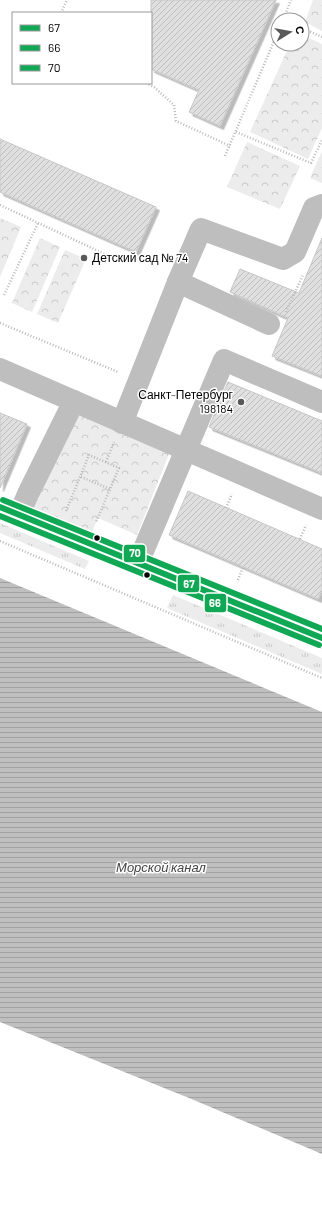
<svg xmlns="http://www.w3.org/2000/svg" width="322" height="1216" viewBox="0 0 322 1216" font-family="Barlow,sans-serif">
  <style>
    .grass { fill: url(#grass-tufts) }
    .forest { fill: url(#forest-crowns) }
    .water { fill: url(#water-rules) }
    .building { fill: url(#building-hatch); stroke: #c7c7c7; filter: url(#shadow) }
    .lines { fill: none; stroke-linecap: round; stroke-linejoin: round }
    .path { stroke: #b9b9b9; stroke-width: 2.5; stroke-dasharray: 1 2; stroke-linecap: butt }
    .minor { stroke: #bebebe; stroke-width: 22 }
    .bus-1-casing { stroke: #fff; stroke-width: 9 }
    .bus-2-casing { stroke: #fff; stroke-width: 9 }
    .bus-3-casing { stroke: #fff; stroke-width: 9 }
    .bus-1 { stroke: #10a855; stroke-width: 6 }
    .bus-2 { stroke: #10a855; stroke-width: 6 }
    .bus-3 { stroke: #10a855; stroke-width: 6 }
    .poi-dot { fill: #595959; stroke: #fff; stroke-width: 1.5 }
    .bus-dot { fill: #000; stroke: #fff; stroke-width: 1.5 }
    .labels { text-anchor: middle; stroke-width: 3; stroke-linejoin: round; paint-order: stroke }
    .poi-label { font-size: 12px; fill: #000; stroke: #fff; text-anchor: start }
    .water-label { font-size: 13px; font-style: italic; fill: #444; stroke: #fff }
    .line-badge { stroke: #fff; stroke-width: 1.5 }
    .badge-label { font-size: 11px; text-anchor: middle; font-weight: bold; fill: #fff }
  </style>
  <defs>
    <pattern id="grass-tufts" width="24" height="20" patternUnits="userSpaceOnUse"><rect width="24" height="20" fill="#ececec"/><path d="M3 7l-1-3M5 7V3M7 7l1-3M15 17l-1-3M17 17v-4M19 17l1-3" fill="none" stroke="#c9c9c9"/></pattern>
    <pattern id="forest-crowns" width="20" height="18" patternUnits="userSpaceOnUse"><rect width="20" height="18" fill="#ececec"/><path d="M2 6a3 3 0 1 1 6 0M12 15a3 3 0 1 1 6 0" fill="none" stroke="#c9c9c9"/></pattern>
    <pattern id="water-rules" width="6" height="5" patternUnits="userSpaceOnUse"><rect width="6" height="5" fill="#bfbfbf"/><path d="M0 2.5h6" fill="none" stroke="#a2a2a2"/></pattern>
    <pattern id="building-hatch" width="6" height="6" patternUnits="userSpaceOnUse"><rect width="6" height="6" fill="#dfdfdf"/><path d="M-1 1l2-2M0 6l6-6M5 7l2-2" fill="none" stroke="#bebebe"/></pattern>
    <filter id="shadow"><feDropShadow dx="3.5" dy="3.5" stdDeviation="0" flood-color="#0004"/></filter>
  </defs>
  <rect width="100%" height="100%" fill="#fff"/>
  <g class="grass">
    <path d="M0 523 89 561 85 569 0 533Z"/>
    <path d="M173 595 322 658V674L167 608Z"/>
  </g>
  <g class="forest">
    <path d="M313 0H322V31L305 22Z"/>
    <path d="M302 35 322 44V128L308 159 250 132 290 44H302Z"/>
    <path d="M247 142 300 166 280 209 227 187Z"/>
    <path d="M322 151V183L310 178Z"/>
    <path d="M0 218 21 227 0 277Z"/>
    <path d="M40 238 60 247 32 312 12 303Z"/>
    <path d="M65 250 86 259 58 323 37 314Z"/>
    <path d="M78 411 169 454 137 535 98 518 92 532 34 508Z"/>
  </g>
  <path class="water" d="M0 578 322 712V1154L189 1098 0 1022Z"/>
  <g class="building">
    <path d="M151 0H276L220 126 189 112 199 90 151 69Z"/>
    <path d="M0 139 156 207 136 252 0 192Z"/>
    <path d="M322 238V376L272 356 288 318 230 292 240 269 299 293Z"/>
    <path d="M228 382 322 421V473L209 427Z"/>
    <path d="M0 413 27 424 0 488Z"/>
    <path d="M188 491 322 549V590L318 599 169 535Z"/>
  </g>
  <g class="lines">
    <g class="path">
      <path d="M61 13 67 0"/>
      <path d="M283 20 291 0"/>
      <path d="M302 28 322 37"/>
      <path d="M146 83 154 87 174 105 176 121 230 146"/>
      <path d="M236 132 311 163 322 140"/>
      <path d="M225 156 278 32"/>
      <path d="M0 205 111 257"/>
      <path d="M4 295 38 223"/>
      <path d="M286 312 303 275"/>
      <path d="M0 323 118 372"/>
      <path d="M106 462 114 442"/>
      <path d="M81 477 110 489"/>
      <path d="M226 508 232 494"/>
      <path d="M66 511 89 455 119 468 96 522"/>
      <path d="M300 539 306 525"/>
      <path d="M0 541 322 678"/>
      <path d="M238 580 243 567"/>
    </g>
    <g class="minor">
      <path d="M178 282 269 324"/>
      <path d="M0 369 322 509"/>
      <path d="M122 423 178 282 201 229 283 259 295 252 314 208 322 205"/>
      <path d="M0 507 322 638"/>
      <path d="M19 515 28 494 74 401"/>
      <path d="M138 563 224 360 322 402"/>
    </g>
    <g class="bus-1-casing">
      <path id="bus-1" d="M0 507 322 638"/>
    </g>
    <g class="bus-2-casing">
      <path id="bus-2" d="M0 516 319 645"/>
    </g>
    <g class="bus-3-casing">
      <path id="bus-3" d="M3 500 322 629"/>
    </g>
    <use href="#bus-1" class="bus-1"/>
    <use href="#bus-2" class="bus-2"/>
    <use href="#bus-3" class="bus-3"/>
  </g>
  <g class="poi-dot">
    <circle cx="84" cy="258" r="4"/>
    <circle cx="241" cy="402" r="4"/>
  </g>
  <g class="bus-dot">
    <circle cx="97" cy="538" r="3.5"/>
    <circle cx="147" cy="575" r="3.5"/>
  </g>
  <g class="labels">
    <g class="poi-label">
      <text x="92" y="262">Детский сад № 74</text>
      <text x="233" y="399" text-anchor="end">Санкт-Петербург<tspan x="233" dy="14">198184</tspan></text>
    </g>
    <g class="water-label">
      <text x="161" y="872">Морской канал</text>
    </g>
  </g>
  <g class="line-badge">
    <rect x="123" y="544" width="23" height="19" rx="4" fill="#10a855"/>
    <rect x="177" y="574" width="23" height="19" rx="4" fill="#10a855"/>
    <rect x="204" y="593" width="23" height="20" rx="4" fill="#10a855"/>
  </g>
  <g class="badge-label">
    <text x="135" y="557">70</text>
    <text x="189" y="588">67</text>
    <text x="215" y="607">66</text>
  </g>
  <rect x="12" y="12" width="140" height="72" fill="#ffffff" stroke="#999999"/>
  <rect x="20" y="25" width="20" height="6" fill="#10a855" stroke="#999999"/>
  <text x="48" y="32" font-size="12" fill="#000000">67</text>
  <rect x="20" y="45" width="20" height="6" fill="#10a855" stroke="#999999"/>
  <text x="48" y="52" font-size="12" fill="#000000">66</text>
  <rect x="20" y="65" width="20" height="6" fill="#10a855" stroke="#999999"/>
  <text x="48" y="72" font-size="12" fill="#000000">70</text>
  <g transform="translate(290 32) rotate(79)"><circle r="19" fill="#ffffff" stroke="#999999"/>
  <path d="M0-3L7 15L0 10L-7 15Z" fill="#595959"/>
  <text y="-6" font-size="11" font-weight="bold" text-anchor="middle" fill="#000000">С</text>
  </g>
</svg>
